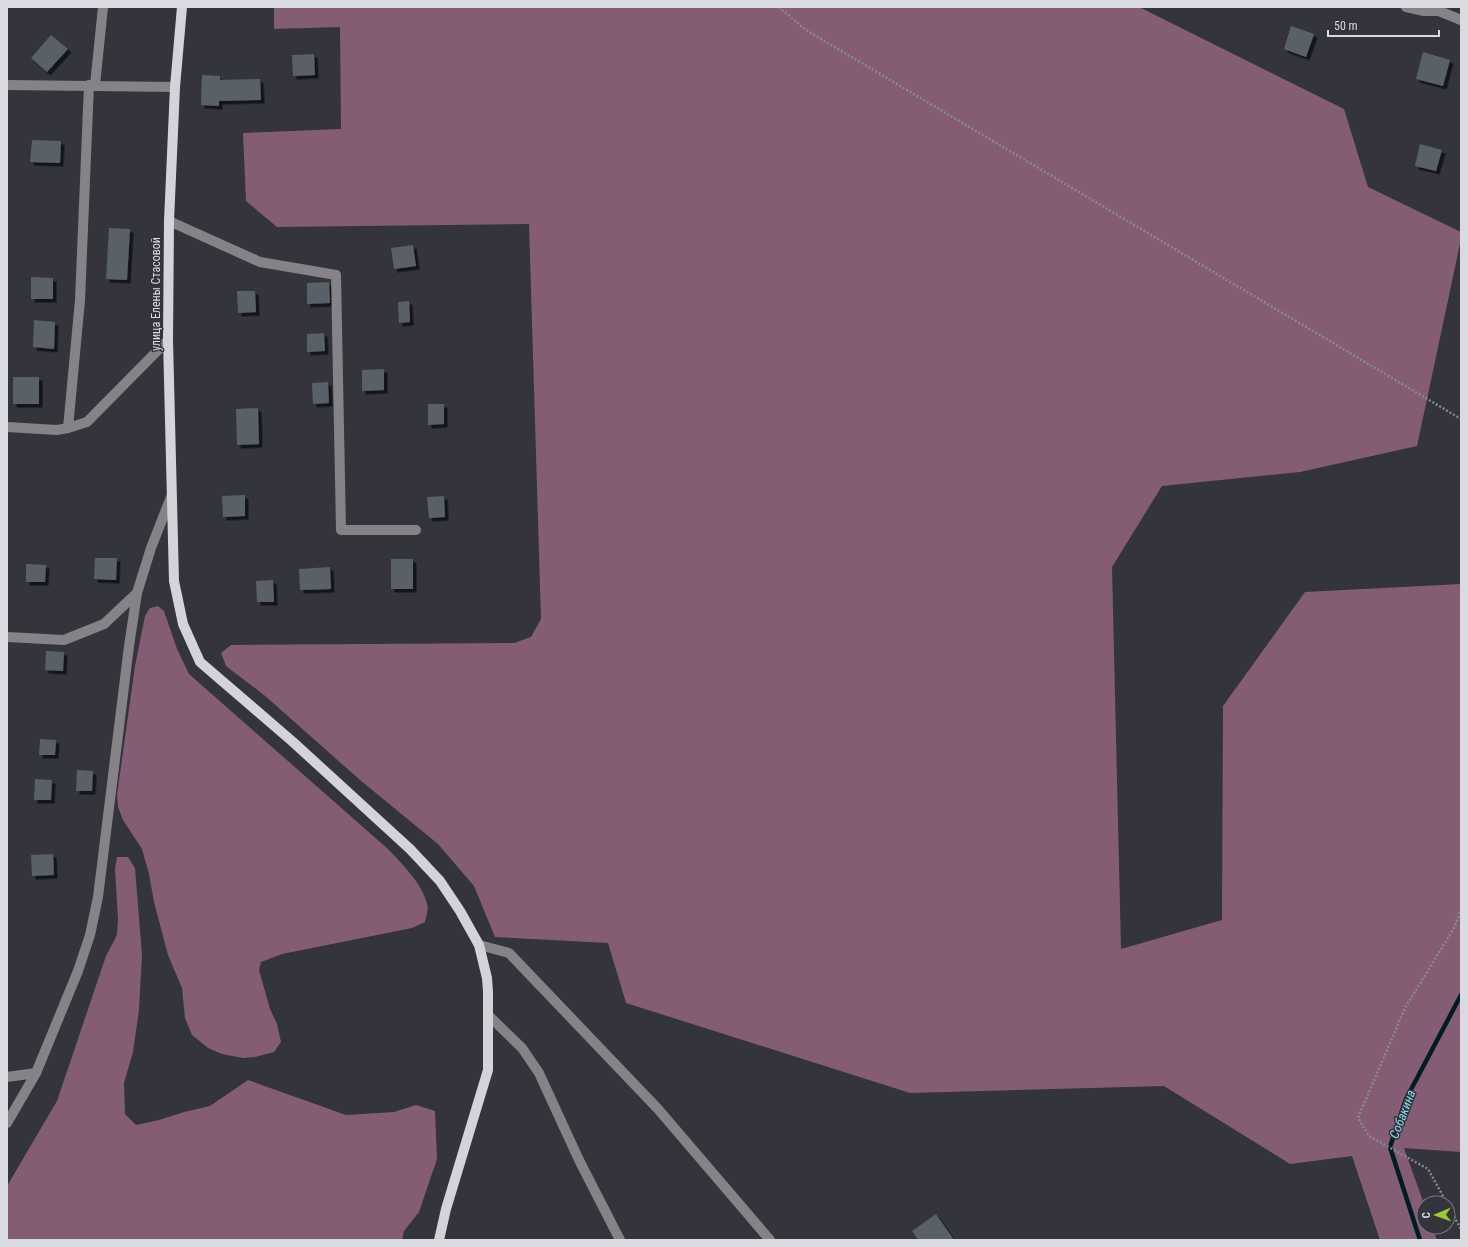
<svg xmlns="http://www.w3.org/2000/svg" width="1468" height="1247" viewBox="0 0 1468 1247" font-family="'Roboto Condensed',sans-serif">
  <style>
    .forest { fill: #845d75 }
    .lines { fill: none; stroke-linecap: round; stroke-linejoin: round }
    .stream { stroke: #011d24; stroke-width: 4.5 }
    .building { fill: #5a6168; filter: url(#shadow) }
    .path { stroke: #888990; stroke-width: 2.5; stroke-dasharray: 2 2; stroke-linecap: butt }
    .minor { stroke: #858387; stroke-width: 10 }
    .major { stroke: #d6d2da; stroke-width: 10 }
    .labels { text-anchor: middle; stroke-width: 3; stroke-linejoin: round; paint-order: stroke }
    .street-label { font-size: 12px; fill: #dadbe0; stroke: #33343c }
    .water-label { font-size: 13px; font-style: italic; fill: #83daf4; stroke: #33343c }
  </style>
  <defs>
    <filter id="shadow"><feDropShadow dx="3.5" dy="3.5" stdDeviation="0" flood-color="#0009"/></filter>
  </defs>
  <rect width="100%" height="100%" fill="#33343c"/>
  <g class="forest">
    <path d="M274 7H1139L1344 109 1368 187 1461 232V239L1417 446 1300 472 1162 486 1112 567 1121 949 1222 920 1223 706 1305 592 1461 584V1152L1404 1148 1424 1204V1227H1432L1437 1240H1380L1352 1156 1290 1164 1164 1086 910 1093 626 1003 608 943 495 937 474 886 438 844 360 780 264 695 226 666 221 653 231 645 514 643 531 637 541 619 529 224 277 227 246 201 243 133 341 129 340 27 274 29Z"/>
    <path d="M158 606 164 611 177 649 189 674 388 849C401 863 423 884 427 904 429 910 426 916 425 922L412 928 282 954 261 962 259 970 270 1009 277 1024 281 1042 274 1052 255 1057 243 1058 222 1054 208 1048 192 1035 185 1018 182 988 168 955 154 902 149 874 142 849 123 820 118 807 117 795 135 666 145 616 150 608Z"/>
    <path d="M117 857H128L135 868 142 955 139 1010 133 1052 124 1083 125 1114 136 1125 159 1120 184 1112 210 1106 248 1080 346 1115 394 1112 416 1105 435 1111 437 1159 419 1212 404 1231 402 1240H7V1186L57 1101 106 956 117 935 118 920 115 869Z"/>
  </g>
  <g class="lines">
    <path class="stream" d="M1420 1240 1390 1147 1406 1099 1461 995"/>
  </g>
  <g class="building">
    <path d="M1291 26 1314 34 1306 57 1284 49Z"/>
    <path d="M51 35 68 49 47 72 31 58Z"/>
    <path d="M1423 52 1450 60 1443 86 1416 79Z"/>
    <path d="M314 54 315 75 293 76 292 55Z"/>
    <path d="M202 75 220 76V80L260 79 261 100 219 101V106L201 105Z"/>
    <path d="M32 140 61 141 60 163 30 162Z"/>
    <path d="M1420 144 1442 150 1436 171 1415 166Z"/>
    <path d="M109 228 130 229 127 280 106 279Z"/>
    <path d="M413 245 416 266 394 269 391 248Z"/>
    <path d="M31 277 53 278V299H31Z"/>
    <path d="M329 282 330 303 307 304V283Z"/>
    <path d="M237 291H255L256 312 238 313Z"/>
    <path d="M409 301 410 322 399 323 398 302Z"/>
    <path d="M34 320 55 322 54 349 33 347Z"/>
    <path d="M324 333 325 351 307 352V334Z"/>
    <path d="M384 369V390L362 391V370Z"/>
    <rect x="13" y="377" width="26" height="27"/>
    <path d="M328 382 329 403 313 404 312 383Z"/>
    <path d="M428 404H444V424L428 425Z"/>
    <path d="M258 408 259 444 237 445 236 409Z"/>
    <path d="M245 495V516L223 517 222 496Z"/>
    <path d="M444 496 445 517 429 518 427 497Z"/>
    <path d="M95 558H117L116 580 94 579Z"/>
    <rect x="391" y="559" width="22" height="30"/>
    <path d="M26 564 46 565 45 582H26Z"/>
    <path d="M330 567 331 589 300 590 299 569Z"/>
    <path d="M273 580 274 602H257L256 581Z"/>
    <path d="M46 651 64 652 63 671 45 670Z"/>
    <path d="M40 739 56 740 55 755H39Z"/>
    <path d="M77 770 93 771 92 791H76Z"/>
    <path d="M35 779 52 780 51 800H34Z"/>
    <path d="M53 854 54 875 32 876 31 855Z"/>
    <path d="M936 1214 954 1240H918L912 1231Z"/>
  </g>
  <g class="lines">
    <g class="path">
      <path d="M779 7 806 30 1461 419"/>
      <path d="M1447 1203 1428 1169 1369 1136 1358 1118 1405 1008 1454 928 1461 910"/>
      <path d="M1448 1206 1461 1229"/>
    </g>
    <g class="minor">
      <path d="M1406 7 1424 11H1439L1461 20"/>
      <path d="M7 85 175 87"/>
      <path d="M95 85 103 7"/>
      <path d="M169 221 260 262 336 275 341 530H416"/>
      <path d="M7 427 57 430 68 428 87 422 168 340"/>
      <path d="M68 428 80 300 89 85"/>
      <path d="M7 637 64 640 104 624 137 593"/>
      <path d="M479 945 509 953 658 1109 770 1240"/>
      <path d="M489 1016 522 1048 539 1073 579 1160 620 1240"/>
      <path d="M7 1077 36 1073"/>
      <path d="M7 1123 36 1073 78 971 90 935 98 897 129 646 137 593 151 548 171 497"/>
    </g>
    <path class="major" d="M182 7 175 87 169 221 168 340 174 581 183 624 200 662 293 742 410 849 440 881 460 911 479 945 487 978 488 992V1070L446 1209 439 1240"/>
  </g>
  <g class="labels">
    <g class="street-label">
      <text transform="translate(156 294) rotate(-90)" y="4">улица Елены Стасовой</text>
    </g>
    <g class="water-label">
      <text transform="translate(1402 1114) rotate(-69)" y="5">Собакина</text>
    </g>
  </g>
  <rect width="1468" height="1247" fill="none" stroke="#dadbe0" stroke-width="16"/>
  <g transform="translate(1436 1215) rotate(268)"><circle r="19" fill="#33343c" stroke="#76777e"/>
  <path d="M0-3L7 15L0 10L-7 15Z" fill="#9bcb33"/>
  <text y="-6" font-size="11" font-weight="bold" text-anchor="middle" fill="#dadbe0">С</text>
  </g>
  <path d="M1328 30v6h111v-6" fill="none" stroke="#dadbe0" stroke-width="2"/>
  <text x="1334" y="30" font-size="12" fill="#dadbe0" stroke="#33343c" stroke-width="3" paint-order="stroke">50 m</text>
</svg>
